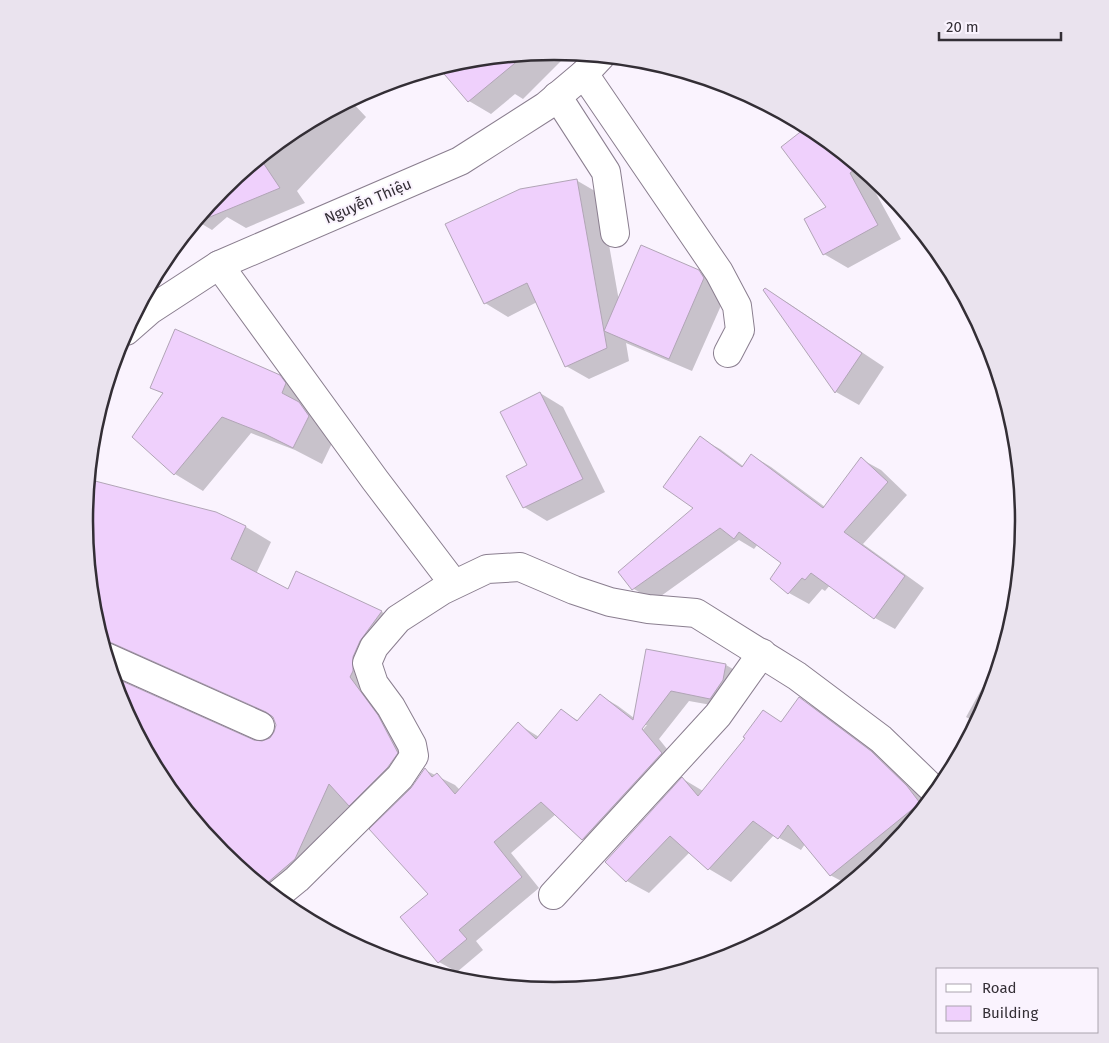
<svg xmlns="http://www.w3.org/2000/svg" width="1109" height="1043" viewBox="0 0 1109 1043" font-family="'Fira Sans',sans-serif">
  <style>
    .shadow { fill: #0003; fill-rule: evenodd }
    .building { fill: #efd0fc; stroke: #b1a5b6 }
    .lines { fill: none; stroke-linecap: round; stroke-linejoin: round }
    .minor-casing { stroke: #8a7e8f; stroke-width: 30 }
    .minor { stroke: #fff; stroke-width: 28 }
    .labels { text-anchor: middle; stroke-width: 4; stroke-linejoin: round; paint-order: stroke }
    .street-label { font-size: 15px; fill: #332e35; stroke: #faf3fe }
    .rim { fill: none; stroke: #332e35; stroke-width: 2.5 }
  </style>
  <rect width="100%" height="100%" fill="#faf3fe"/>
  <g class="shadow">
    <path d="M555 51 569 53 523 99 515 94 491 114 469 101 440 67 463 60Z"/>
    <path d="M350 100 366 117 297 191 305 203 246 228 227 217 212 230 202 224 188 237 184 235 222 189 293 130Z"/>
    <path d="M787 115 816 131 878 182 872 186 901 239 848 268 824 254 828 207 801 133Z"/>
    <path d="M576 180 600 194 619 301 698 271 722 285 727 292 692 371 626 343 629 361 589 379 566 366 537 302 508 317 485 303Z"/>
    <path d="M764 290 788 303 884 367 859 405 836 392Z"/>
    <path d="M279 376 308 393 337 433 322 464 295 450 251 433 203 491 175 474 134 437 164 394 152 388Z"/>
    <path d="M540 393 563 407 605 492 547 521 524 507 528 465Z"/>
    <path d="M700 438 720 449 743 466 751 455 771 467 825 507 861 459 881 470 907 495 863 544 924 588 895 629 875 618 830 585 825 591 822 589 809 604 789 593 783 563 758 544 754 549 739 540 654 601 634 589 620 572 695 508Z"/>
    <path d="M95 483 215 513 246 527 271 542 256 574 288 590 296 573 382 612 407 627 385 655 378 672 422 768 277 900 222 854 163 783 120 701 93 613 84 521 85 511ZM131 655 139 657 274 717 277 724 275 733 269 740 262 743 253 741 118 681 116 673Z"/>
    <path d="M1006 645 989 702 977 723 966 717Z"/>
    <path d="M647 650 726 665 743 675 728 708 689 701 659 739 679 764 600 849 583 839 556 814 511 853 539 888 476 941 483 950 457 972 439 962 412 789 425 770 455 785 460 790 518 724 539 737 561 711 579 721 601 696 618 706 634 718ZM643 725H647L639 734Z"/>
    <path d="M799 699 822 711 893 765 930 801 887 854 849 885 830 875 805 844 801 850 774 835 731 882 709 869 690 852 649 893 627 881 683 779 703 791 782 723Z"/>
  </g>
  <g class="building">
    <path d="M526 54 468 102 439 68 463 60Z"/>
    <path d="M808 126 816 131 859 166 850 173 878 225 823 255 804 219 826 207 781 147Z"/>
    <path d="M260 158 280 188 193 224 222 189Z"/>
    <path d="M577 179 607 348 565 367 527 283 484 304 445 224 520 189Z"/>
    <path d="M641 245 699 270 704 278 669 359 604 331Z"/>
    <path d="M765 288 862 353 835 393 763 290Z"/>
    <path d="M175 329 280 375 286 383 282 393 299 402 309 416 293 448 265 434 222 417 174 475 132 437 163 393 150 388Z"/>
    <path d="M540 392 583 479 523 508 506 476 527 465 500 412Z"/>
    <path d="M700 436 742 467 751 454 823 508 861 457 888 482 844 532 905 576 874 619 811 573 805 580 802 578 788 594 770 579 781 563 739 532 734 539 720 528 632 590 618 572 693 508 663 487Z"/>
    <path d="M95 481 216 512 246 526 231 559 288 589 296 571 382 611 360 641 353 657V671L350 677 378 715 398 753 388 767 349 806 329 784 295 859 266 884 245 873 222 854 163 783 120 701 113 677 254 740 262 741 270 738 274 732 276 725 273 717 266 712 112 643 102 642 93 613 84 521 86 506Z"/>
    <path d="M646 649 726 664 723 680 710 699 671 691 642 729 662 753 582 840 541 802 494 842 522 877 459 930 467 939 438 963 400 917 428 894 369 829 411 788 425 768 432 777 437 773 455 794 518 722 536 739 561 709 577 721 600 694 633 720Z"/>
    <path d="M799 697 871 751 907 786 920 803 830 876 788 825 778 839 753 821 708 870 670 836 626 882 605 862 682 777 698 796 745 738 743 737 763 710 781 722Z"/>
  </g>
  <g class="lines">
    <g class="minor-casing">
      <g id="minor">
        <path d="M584 74 719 272 737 306 740 330 728 353"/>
        <path d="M557 96 606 172 615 233"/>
        <path d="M219 265 375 480 454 584"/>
        <path d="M126 331 150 310 219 265 460 161 546 106 584 74 601 56"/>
        <path d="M106 657 260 726"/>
        <path d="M553 895 718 715 762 653"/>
        <path d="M275 897 297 879 400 777 414 756 412 745 391 707 374 684 367 663 374 647 398 619 443 590 487 569 520 567 574 590 610 602 648 609 696 613 797 676 881 739 937 793"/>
      </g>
    </g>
    <use href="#minor" class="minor"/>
  </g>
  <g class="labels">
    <g class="street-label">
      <text transform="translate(368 201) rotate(-23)" y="5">Nguyễn Thiệu</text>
    </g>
  </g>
  <path d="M0 0H1109V1043H0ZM93 521a461 461 0 1 1 922 0a461 461 0 1 1-922 0Z" fill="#eae3ee" fill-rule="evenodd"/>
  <path class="rim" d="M93 521a461 461 0 1 1 922 0a461 461 0 1 1-922 0Z"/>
  <rect x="936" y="968" width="162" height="65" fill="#faf3fe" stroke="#aaa4ae"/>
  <rect x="946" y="984" width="25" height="8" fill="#ffffff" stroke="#aaa4ae"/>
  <text x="982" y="993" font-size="15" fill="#332e35">Road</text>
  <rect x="946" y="1006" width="25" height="15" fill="#efd0fc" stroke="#aaa4ae"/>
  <text x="982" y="1018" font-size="15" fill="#332e35">Building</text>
  <path d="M939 32v8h122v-8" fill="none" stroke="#332e35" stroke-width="2.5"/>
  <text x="946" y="32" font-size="15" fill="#332e35" stroke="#faf3fe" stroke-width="4" paint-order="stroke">20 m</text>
</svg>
